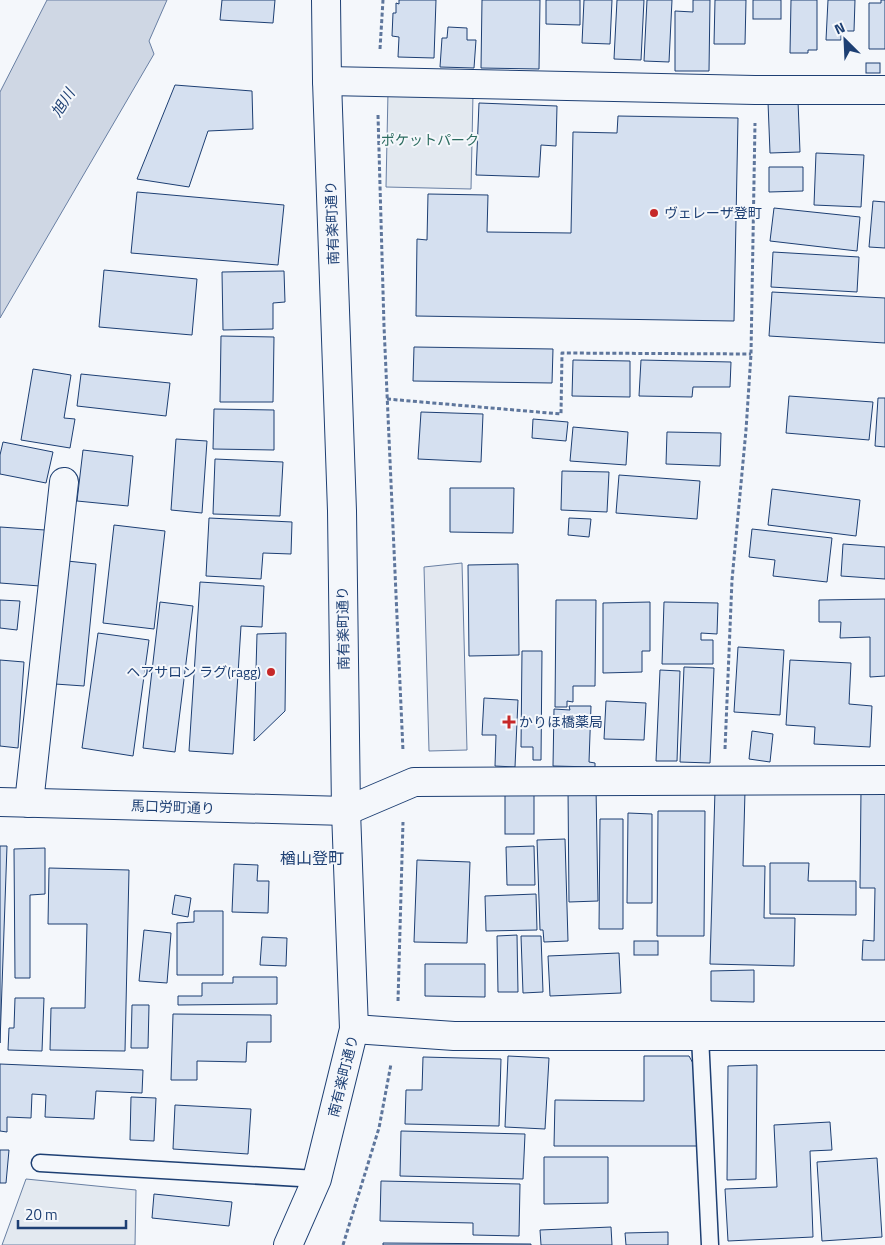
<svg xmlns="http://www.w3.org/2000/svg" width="885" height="1245" viewBox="0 0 885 1245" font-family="'Titillium Web','Noto Sans JP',sans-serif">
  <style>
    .green { fill: #e3e9f0; stroke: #687fa3 }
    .parking { fill: #e3e8f0; stroke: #687fa3 }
    .water { fill: #cfd7e4; stroke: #687fa3 }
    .building { fill: #d5e0f0; stroke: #1d3f73 }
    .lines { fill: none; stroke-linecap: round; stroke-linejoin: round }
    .lane-casing { stroke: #1d3f73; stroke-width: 19 }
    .street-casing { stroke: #1d3f73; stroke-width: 30 }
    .secondary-casing { stroke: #1d3f73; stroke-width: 30 }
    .primary-casing { stroke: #1d3f73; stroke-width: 30 }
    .path { stroke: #5e769c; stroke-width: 3; stroke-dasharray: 4 2.5; stroke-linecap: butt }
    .lane { stroke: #f4f7fb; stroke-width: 16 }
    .street { stroke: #f4f7fb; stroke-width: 28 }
    .secondary { stroke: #f4f7fb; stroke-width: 28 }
    .primary { stroke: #f4f7fb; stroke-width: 28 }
    .poi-dot { fill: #c62828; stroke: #f4f7fb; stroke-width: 2 }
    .labels { text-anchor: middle; stroke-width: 4; stroke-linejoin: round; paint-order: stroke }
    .park-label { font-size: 14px; fill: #2c6c60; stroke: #f4f7fb }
    .poi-label { font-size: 14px; fill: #1d3f73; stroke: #f4f7fb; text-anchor: start }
    .street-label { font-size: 14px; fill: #1d3f73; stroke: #f4f7fb }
    .water-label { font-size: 15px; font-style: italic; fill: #1d3f73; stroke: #f4f7fb }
    .quarter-label { font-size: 16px; fill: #1d3f73; stroke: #f4f7fb }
  </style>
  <rect width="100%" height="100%" fill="#f4f7fb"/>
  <g class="green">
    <path d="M388 92 473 94 471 189 386 187Z"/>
    <path d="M26 1179 136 1190 135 1245H2Z"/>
  </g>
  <path class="parking" d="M462 563 467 750 429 751 424 567Z"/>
  <path class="water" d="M47 0H167L149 41 154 54 0 318V92Z"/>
  <g class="building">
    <path d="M222 0H275L273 23 220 20Z"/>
    <path d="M399 0H436L434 58 398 57 399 37 392 36 393 13H396V3L399 4Z"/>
    <path d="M482 0H540L539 69 481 68Z"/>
    <path d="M546 0H580V25L546 24Z"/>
    <path d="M584 0H612L610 44 582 43Z"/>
    <path d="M617 0H644L641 60 614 59Z"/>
    <path d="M647 0H672L669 62 644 61Z"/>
    <path d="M693 0H710L709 71H675V11L693 12Z"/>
    <path d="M715 0H746L745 44H714Z"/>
    <rect x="753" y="0" width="28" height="19"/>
    <path d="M791 0H817V50H808V53H790Z"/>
    <path d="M828 0H855L854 31H841V40H826Z"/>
    <path d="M881 0H885V49H869V3H881Z"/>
    <path d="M448 27 467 28V40H476L474 68 440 67 442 38H447Z"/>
    <rect x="866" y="63" width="14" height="10"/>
    <path d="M175 85 252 91 253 129 208 131 189 187 137 179Z"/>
    <path d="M798 101 800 152 770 153 768 102Z"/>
    <path d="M479 103 557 106 556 146 541 145 539 177 476 175Z"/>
    <path d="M618 116 738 118 734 321 416 316 417 239 427 240 428 194 488 195 487 232 571 233 573 132 617 133Z"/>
    <path d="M816 153 864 155 861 207 814 205Z"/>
    <path d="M769 167H803V191L769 192Z"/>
    <path d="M137 192 284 205 278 265 131 253Z"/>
    <path d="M873 201 885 202V248L869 247Z"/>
    <path d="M774 208 860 217 857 251 770 241Z"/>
    <path d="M773 252 859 257 857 292 771 287Z"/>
    <path d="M104 270 197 279 192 335 99 327Z"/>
    <path d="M284 271 285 302 273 303V329L223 330 222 272Z"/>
    <path d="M772 292 885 298V343L769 336Z"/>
    <path d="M221 336 274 337 273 402H220Z"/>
    <path d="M414 347 553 349 552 383 413 381Z"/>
    <path d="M573 360 630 361V397L572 396Z"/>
    <path d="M641 360 731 362 730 387H693L692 397 639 396Z"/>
    <path d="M33 369 71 375 64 418 75 419 70 448 21 440Z"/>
    <path d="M81 374 170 383 166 416 77 406Z"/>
    <path d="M789 396 873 402 869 440 786 433Z"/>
    <path d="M878 398H885V447L875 446Z"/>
    <path d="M214 409 274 410V450L213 449Z"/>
    <path d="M421 412 483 414 481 462 418 459Z"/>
    <path d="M533 419 568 422 566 441 532 438Z"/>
    <path d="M573 427 628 432 626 465 570 461Z"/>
    <path d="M667 432 721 433 720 466 666 464Z"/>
    <path d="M176 439 207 441 202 513 171 510Z"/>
    <path d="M3 442 53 452 46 483 0 474V455Z"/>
    <path d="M83 450 133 456 128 506 77 501Z"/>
    <path d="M215 459 283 462 280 516 213 514Z"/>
    <path d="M562 471 609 472 607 512 561 510Z"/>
    <path d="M619 475 700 481 697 519 616 513Z"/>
    <path d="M450 488H514L513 533 450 532Z"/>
    <path d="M772 489 860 500 856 536 768 525Z"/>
    <path d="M209 518 292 522 291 554 263 553 261 579 206 576Z"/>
    <path d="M569 518 591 519 589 537 568 535Z"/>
    <path d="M114 525 165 531 154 629 103 623Z"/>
    <path d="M0 527 45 530 40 586 0 583Z"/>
    <path d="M752 529 832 538 827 582 773 576 775 560 749 557Z"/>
    <path d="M843 544 885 547V579L841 576Z"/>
    <path d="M67 561 96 564 84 686 55 684Z"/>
    <path d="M518 564 519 655 469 656 468 565Z"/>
    <path d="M200 582 264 586 262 627 241 626 233 754 189 751Z"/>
    <path d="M885 599V676L870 677V637L840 638 841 622H819V600Z"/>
    <path d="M0 600 20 601 17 630 0 628Z"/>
    <path d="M556 600H596L595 686H573V702L567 701V707H555Z"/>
    <path d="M160 602 193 606 175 752 143 748Z"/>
    <path d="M650 602V651H642V672L603 673V603Z"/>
    <path d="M664 602 718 603 717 634 701 633V640H713V664H662Z"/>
    <path d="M98 633 149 640 133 756 82 748Z"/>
    <path d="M286 633 285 711 254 741 257 634Z"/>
    <path d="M738 647 784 650 780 715 734 712Z"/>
    <path d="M522 651H542L541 760H533V747H521Z"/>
    <path d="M0 660 24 662 18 748 0 746Z"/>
    <path d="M790 660 851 663 849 704 872 706 870 747 814 744 815 727 786 725Z"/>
    <path d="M684 667 714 668 710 763 680 762Z"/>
    <path d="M660 670 680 671 677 761H656Z"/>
    <path d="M484 698 518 700 515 767 495 766 496 735H482Z"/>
    <path d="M606 701 646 703 644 740 604 739Z"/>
    <path d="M569 706H591L589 762 595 763V767L553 766 554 709 570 710Z"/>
    <path d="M752 731 773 734 770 762 749 759Z"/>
    <path d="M596 788 598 901 569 902 568 789Z"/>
    <path d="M715 790 745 791 743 866H765L764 918H795L794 966 710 964Z"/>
    <path d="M861 790H885V960H862L863 940 874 941 875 888H860Z"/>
    <rect x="505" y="794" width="29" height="40"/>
    <path d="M658 811H705L704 936H657Z"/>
    <path d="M628 813 652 814V903H627Z"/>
    <path d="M600 819H623V929H599Z"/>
    <path d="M565 839 568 941 544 942 543 930H540L537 840Z"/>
    <path d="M0 846H7L0 1043Z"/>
    <path d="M534 846 535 885H507L506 847Z"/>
    <path d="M45 848V894L30 895V978H15L14 849Z"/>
    <path d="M417 860 470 862 467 943 414 942Z"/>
    <path d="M770 863H809L808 881H856V915L770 914Z"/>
    <path d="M234 864 258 865 257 881H269L268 913 232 912Z"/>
    <path d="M49 868 129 870 125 1051 50 1050 51 1008H85L87 924H48Z"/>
    <path d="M536 894 537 930 486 931 485 896Z"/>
    <path d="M175 895 191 898 188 917 172 914Z"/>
    <path d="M194 911H223V975H177V923L194 922Z"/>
    <path d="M144 930 171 933 167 983 139 981Z"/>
    <path d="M517 935 518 992H498L497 936Z"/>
    <path d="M521 936H541L543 992 523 993Z"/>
    <path d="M262 937 287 938 286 966 260 965Z"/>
    <rect x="634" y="941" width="24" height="14"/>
    <path d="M619 953 621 993 550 996 548 956Z"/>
    <path d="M425 964H485V997L425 996Z"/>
    <path d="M754 970V1002L711 1001V971Z"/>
    <path d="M233 977H277V1004L178 1005V996H202V983H233Z"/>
    <path d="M15 998H44L42 1051 8 1050 9 1028H14Z"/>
    <path d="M132 1005H149L148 1048H131Z"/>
    <path d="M173 1014 271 1015V1042H247L246 1062 197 1061V1080H171Z"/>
    <path d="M508 1056 549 1058 545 1129 505 1127Z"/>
    <path d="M644 1056H689L699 1074 698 1146H554L555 1100 644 1101Z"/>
    <path d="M423 1057 501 1059 499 1126 405 1124 406 1090H422Z"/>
    <path d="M0 1064 143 1070 142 1093 96 1091 94 1119 45 1117 46 1095 32 1094 31 1118 7 1117V1132L0 1131Z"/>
    <path d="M757 1065 756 1179 727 1180 728 1066Z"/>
    <path d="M131 1097 156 1098 154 1141 130 1140Z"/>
    <path d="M175 1105 251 1109 248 1154 173 1149Z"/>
    <path d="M830 1122 832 1150 810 1151 813 1237 728 1241 725 1189 777 1187 774 1125Z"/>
    <path d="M401 1131 525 1134 523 1179 400 1176Z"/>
    <path d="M0 1150H9L6 1183H0Z"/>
    <path d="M544 1157H608V1203L544 1204Z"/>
    <path d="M877 1158 882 1237 822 1241 817 1162Z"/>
    <path d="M381 1181 520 1184 519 1236 473 1235V1223L380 1221Z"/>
    <path d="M154 1194 232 1202 229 1226 152 1218Z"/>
    <path d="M611 1227 612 1245H541L540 1230Z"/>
    <path d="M668 1232V1245H626L625 1233Z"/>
    <path d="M383 1243 531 1244V1245H383Z"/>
  </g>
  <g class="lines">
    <g class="lane-casing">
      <g id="lane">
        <path d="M700 1036 710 1245"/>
        <path d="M40 1163 317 1179"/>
      </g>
    </g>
    <g class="street-casing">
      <g id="street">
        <path d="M327 81 755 90H885"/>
        <path d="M29 803 64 482"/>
        <path d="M346 811 414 782 885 780"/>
      </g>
    </g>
    <g class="secondary-casing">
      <g id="secondary">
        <path d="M0 802 346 811"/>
        <path d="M354 1029 454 1036H885"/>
      </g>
    </g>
    <g class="primary-casing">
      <path id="primary" d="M288 1245 317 1179 354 1029 346 811 342 511 327 81 326 0"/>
    </g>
    <g class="path">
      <path d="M380 49 383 0"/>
      <path d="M378 115 384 326 403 751"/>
      <path d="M387 399 561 414 562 353 751 354"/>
      <path d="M725 749 732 580 746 430 751 354 755 123"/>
      <path d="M398 1001 403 822"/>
      <path d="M343 1245 379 1128 391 1064"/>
    </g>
    <use href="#lane" class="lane"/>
    <use href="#street" class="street"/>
    <use href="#secondary" class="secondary"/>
    <use href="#primary" class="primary"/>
  </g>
  <g class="poi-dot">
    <circle cx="654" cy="213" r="5"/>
    <circle cx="271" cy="672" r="5"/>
    <path d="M506.5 714.5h5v5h5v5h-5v5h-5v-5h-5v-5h5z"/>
  </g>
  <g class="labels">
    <g class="park-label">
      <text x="430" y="145">ポケットパーク</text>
    </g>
    <g class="poi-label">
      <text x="664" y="218">ヴェレーザ登町</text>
      <text x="261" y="677" text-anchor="end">ヘアサロン ラグ(ragg)</text>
      <text x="519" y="727">かりほ橋薬局</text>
    </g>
    <g class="street-label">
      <text transform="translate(332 223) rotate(-92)" y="5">南有楽町通り</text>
      <text transform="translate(343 628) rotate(-91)" y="5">南有楽町通り</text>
      <text transform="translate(173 807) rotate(2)" y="5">馬口労町通り</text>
      <text transform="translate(343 1076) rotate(-76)" y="5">南有楽町通り</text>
    </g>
    <g class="water-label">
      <text transform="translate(63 103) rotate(-58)" y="5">旭川</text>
    </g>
    <g class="quarter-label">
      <text x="312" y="864">楢山登町</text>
    </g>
  </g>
  <g transform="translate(845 40) rotate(336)" stroke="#f4f7fb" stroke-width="4" paint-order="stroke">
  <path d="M0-4L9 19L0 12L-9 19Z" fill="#1d3f73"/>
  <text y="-8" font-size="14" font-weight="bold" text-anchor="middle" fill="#1d3f73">N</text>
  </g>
  <path d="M18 1220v8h108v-8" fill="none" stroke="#1d3f73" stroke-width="2.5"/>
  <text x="25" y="1220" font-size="15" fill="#1d3f73" stroke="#f4f7fb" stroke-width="4" paint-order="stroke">20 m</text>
</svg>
